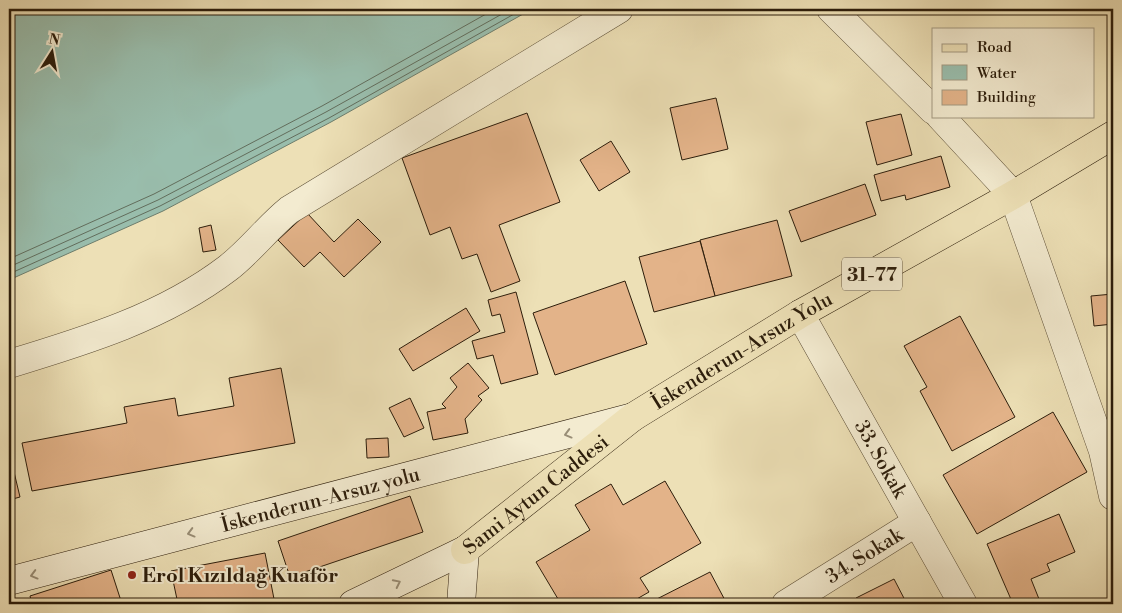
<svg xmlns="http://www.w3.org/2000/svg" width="1122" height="613" viewBox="0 0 1122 613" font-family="'Libre Bodoni',serif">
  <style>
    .water { fill: #99bdac; stroke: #6d7d6c }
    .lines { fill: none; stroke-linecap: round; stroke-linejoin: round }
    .shore { stroke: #626d5c; stroke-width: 1 }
    .building { fill: #e3b389; stroke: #2c1d0b }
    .street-casing { stroke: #5c4e36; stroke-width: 29 }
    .secondary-casing { stroke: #2c1d0b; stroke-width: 29 }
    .primary-casing { stroke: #2c1d0b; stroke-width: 29 }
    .street { stroke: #f3ebd0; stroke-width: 28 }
    .secondary { stroke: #f3ebd0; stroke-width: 28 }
    .primary { stroke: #ede0b6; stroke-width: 28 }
    .oneway { stroke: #998e77 }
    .poi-dot { fill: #8f2418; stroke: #f3ebd0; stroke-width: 2 }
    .labels { text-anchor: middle; stroke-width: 4; stroke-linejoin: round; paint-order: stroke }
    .shield { fill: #f3ebd0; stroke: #685b46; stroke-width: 1 }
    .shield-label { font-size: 19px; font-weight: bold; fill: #2c1d0b }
    .street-label { font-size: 20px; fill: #2c1d0b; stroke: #f3ebd0 }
    .poi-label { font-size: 20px; font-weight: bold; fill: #2c1d0b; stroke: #f3ebd0; text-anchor: start }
  </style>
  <rect width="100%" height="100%" fill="#ede0b6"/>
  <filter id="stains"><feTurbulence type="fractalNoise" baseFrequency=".004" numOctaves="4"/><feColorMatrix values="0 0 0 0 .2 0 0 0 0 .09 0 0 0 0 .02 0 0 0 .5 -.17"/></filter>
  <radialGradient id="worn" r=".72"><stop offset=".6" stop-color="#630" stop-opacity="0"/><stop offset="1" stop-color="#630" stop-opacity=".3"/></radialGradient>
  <path class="water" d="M9 9H532L331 122 163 211 9 280Z"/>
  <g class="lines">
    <g class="shore">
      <path d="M9 259 154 194 322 106 495 9"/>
      <path d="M9 267 158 200 326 112 511 9"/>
      <path d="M9 274 160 206 329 118 523 9"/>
    </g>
  </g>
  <g class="building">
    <path d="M716 98 728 149 682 160 670 108Z"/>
    <path d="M527 113 560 202 499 225 520 281 491 292 477 254 462 259 450 227 430 235 402 158Z"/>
    <path d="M901 114 912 155 877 165 866 122Z"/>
    <path d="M611 141 630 172 599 191 580 160Z"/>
    <path d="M941 156 950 187 906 200 905 195 881 201 874 175Z"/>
    <path d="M865 184 876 215 801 242 789 211Z"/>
    <path d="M307 213 334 242 358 219 381 242 344 277 320 252 304 267 278 240Z"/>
    <path d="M777 220 792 276 715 296 700 240Z"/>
    <path d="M211 225 216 250 203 252 199 228Z"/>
    <path d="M700 241 715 296 654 312 639 257Z"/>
    <path d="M625 281 647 344 555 375 533 313Z"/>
    <path d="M516 292 538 374 501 384 493 355 477 359 472 341 505 332 500 314 492 316 488 300Z"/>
    <path d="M1113 294V324L1094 326 1091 296Z"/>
    <path d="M466 308 480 331 413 371 399 349Z"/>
    <path d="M960 316 1015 417 952 451 920 391 927 387 904 346Z"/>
    <path d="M468 363 489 388 478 396 482 400 465 419 468 433 433 440 427 412 446 408 442 404 457 387 450 378Z"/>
    <path d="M281 368 295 443 32 491 22 443 127 423 124 407 175 398 178 416 234 406 229 378Z"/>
    <path d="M410 398 424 428 404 437 389 408Z"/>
    <path d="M1053 412 1087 472 977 534 943 475Z"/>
    <path d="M388 438 389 457 367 458 366 439Z"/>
    <path d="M9 451 20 497 9 500Z"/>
    <path d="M665 481 701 543 640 578 649 592 628 604H561L536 562 590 530 575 505 611 484 623 505Z"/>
    <path d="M410 496 423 532 290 577 278 541Z"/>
    <path d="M1059 514 1075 552 1047 564 1050 571 1031 579 1041 604H1013L987 544Z"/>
    <path d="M265 553 275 604H178L171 571Z"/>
    <path d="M111 570 122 604H32L30 596Z"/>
    <path d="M710 572 727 604H647Z"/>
    <path d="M894 579 907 604H859L856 598Z"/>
  </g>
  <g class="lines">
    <g class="street-casing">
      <g id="street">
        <path d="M831 9 933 110"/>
        <path d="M940 116 1013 195 1103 451 1113 496"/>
        <path id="s1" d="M800 314 963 604"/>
        <path d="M9 364C85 341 164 317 228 268 250 251 267 228 289 210L619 9"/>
        <path id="s2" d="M786 604 917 522"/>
      </g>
    </g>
    <g class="secondary-casing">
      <g id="secondary">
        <path id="s3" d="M9 581 633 417"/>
        <path d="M353 604 465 550"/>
        <path d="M461 604 465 550"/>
      </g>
    </g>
    <g class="primary-casing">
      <g id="primary">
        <path id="s4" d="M465 550 633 417 800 314 1013 195 1113 135"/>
      </g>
    </g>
    <use href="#street" class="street"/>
    <use href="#secondary" class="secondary"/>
    <use href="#primary" class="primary"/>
  </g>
  <defs><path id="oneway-chevron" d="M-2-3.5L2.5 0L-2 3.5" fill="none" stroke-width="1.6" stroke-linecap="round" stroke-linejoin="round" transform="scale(1.25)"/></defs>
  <g class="oneway">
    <use href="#oneway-chevron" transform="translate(568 434) rotate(165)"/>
    <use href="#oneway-chevron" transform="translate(191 533) rotate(165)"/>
    <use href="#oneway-chevron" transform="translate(34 575) rotate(165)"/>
    <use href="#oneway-chevron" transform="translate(397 583) rotate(-26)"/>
  </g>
  <circle class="poi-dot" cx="132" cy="575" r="5"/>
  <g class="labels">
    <rect class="shield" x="842" y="257.5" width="60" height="33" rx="4"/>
    <g class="shield-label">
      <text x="872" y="281">31-77</text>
    </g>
    <g class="street-label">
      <text dy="7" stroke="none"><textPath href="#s4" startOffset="342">İskenderun-Arsuz Yolu</textPath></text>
      <text dy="7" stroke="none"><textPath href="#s1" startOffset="166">33. Sokak</textPath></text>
      <text dy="7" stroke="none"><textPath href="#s4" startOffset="90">Sami Aytun Caddesi</textPath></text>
      <text dy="7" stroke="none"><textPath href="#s3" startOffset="322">İskenderun-Arsuz yolu</textPath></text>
      <text dy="7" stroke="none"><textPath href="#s2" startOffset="92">34. Sokak</textPath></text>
    </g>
    <g class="poi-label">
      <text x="142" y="582">Erol Kızıldağ Kuaför</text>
    </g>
  </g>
  <rect width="1122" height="613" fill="none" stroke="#ede0b6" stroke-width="30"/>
  <rect x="10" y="10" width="1102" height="593" fill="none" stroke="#2c1d0b" stroke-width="2.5"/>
  <rect x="15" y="15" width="1092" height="583" fill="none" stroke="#2c1d0b"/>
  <rect x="932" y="28" width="162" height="90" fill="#f3ebd0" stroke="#a39981"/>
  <rect x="942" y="44" width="25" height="8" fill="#ede0b6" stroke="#a39981"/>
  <text x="977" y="52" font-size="15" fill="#2c1d0b">Road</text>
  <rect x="942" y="65" width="25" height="15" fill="#99bdac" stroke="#a39981"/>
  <text x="977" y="78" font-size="15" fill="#2c1d0b">Water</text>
  <rect x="942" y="90" width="25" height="15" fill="#e3b389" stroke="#a39981"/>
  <text x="977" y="102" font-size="15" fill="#2c1d0b">Building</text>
  <g transform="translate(52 52) rotate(11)" stroke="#f3ebd0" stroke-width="4" paint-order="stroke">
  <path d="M0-4L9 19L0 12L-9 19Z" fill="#2c1d0b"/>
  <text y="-8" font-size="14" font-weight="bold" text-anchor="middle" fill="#2c1d0b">N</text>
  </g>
  <rect width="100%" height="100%" filter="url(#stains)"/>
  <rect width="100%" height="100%" fill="url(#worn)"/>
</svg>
